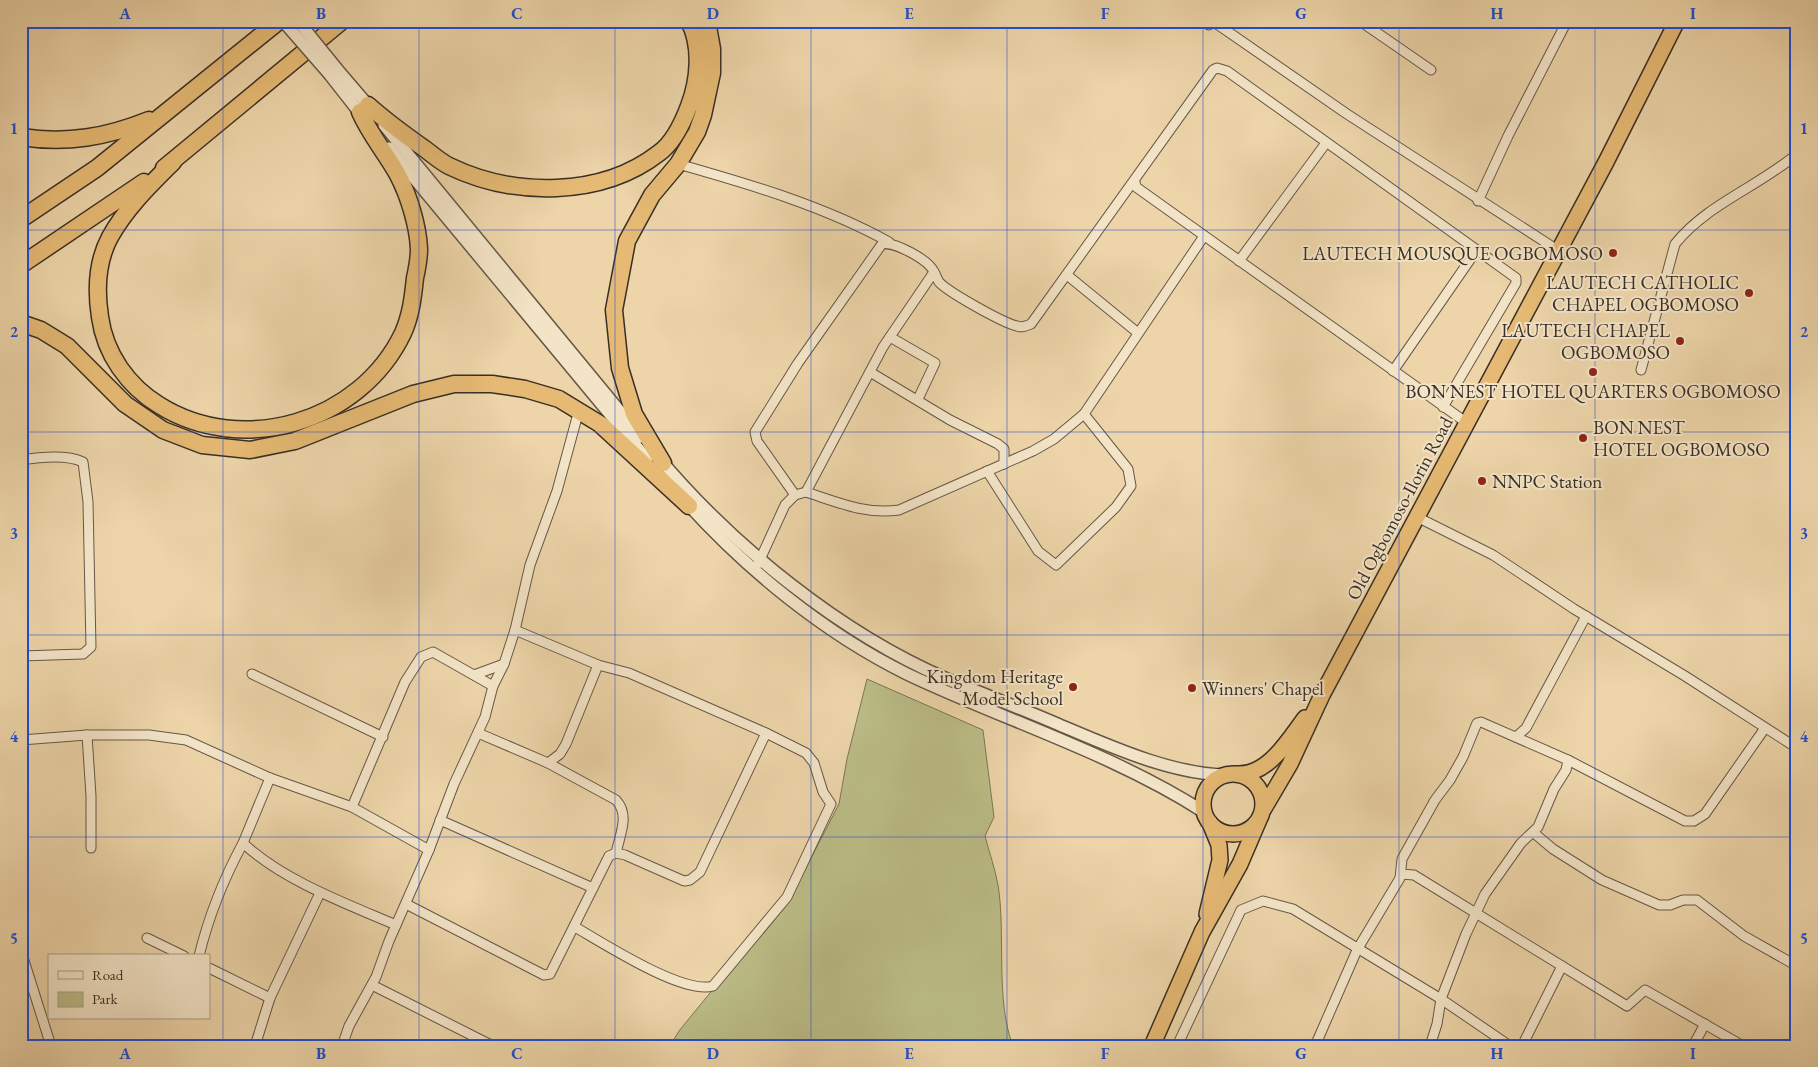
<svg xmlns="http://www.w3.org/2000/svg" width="1818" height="1067" viewBox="0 0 1818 1067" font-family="'EB Garamond',serif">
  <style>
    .green { fill: #bbbc86; stroke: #7a7656 }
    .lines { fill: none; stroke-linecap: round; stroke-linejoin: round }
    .minor-casing { stroke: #665847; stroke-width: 11 }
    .tertiary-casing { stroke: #665847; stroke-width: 14 }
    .trunk-casing { stroke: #392f26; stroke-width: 18 }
    .motorway-casing { stroke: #392f26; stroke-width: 19 }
    .minor { stroke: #f3e4c7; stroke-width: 9 }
    .tertiary { stroke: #f3e4c7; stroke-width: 11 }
    .trunk { stroke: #e6ba74; stroke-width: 15 }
    .motorway { stroke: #e6ba74; stroke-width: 16 }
    .tertiary-bridge-casing { stroke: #665847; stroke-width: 14; stroke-linecap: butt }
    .tertiary-bridge { stroke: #f3e4c7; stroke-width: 11 }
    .grid { fill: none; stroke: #1d4ed8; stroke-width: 1; stroke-opacity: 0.55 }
    .poi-dot { fill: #8f2418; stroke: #f3e4c7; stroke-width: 2 }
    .labels { text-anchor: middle; stroke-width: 4; stroke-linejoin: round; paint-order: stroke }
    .poi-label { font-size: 19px; fill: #392f26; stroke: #f3e4c7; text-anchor: end }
    .street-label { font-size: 19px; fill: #392f26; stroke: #f3e4c7 }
    .neatline { fill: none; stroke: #1d4ed8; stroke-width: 2 }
    .grid-label { font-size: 16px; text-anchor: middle; font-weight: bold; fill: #1d4ed8 }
  </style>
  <rect width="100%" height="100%" fill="#edd5a9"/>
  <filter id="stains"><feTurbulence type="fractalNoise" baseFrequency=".004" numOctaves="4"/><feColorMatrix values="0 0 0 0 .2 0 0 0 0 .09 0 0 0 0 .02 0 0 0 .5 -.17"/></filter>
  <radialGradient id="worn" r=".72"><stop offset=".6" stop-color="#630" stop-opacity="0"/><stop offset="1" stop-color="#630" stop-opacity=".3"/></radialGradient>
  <path class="green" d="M867 679 983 730 994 817 985 836C989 852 995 868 998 885 1006 933 995 1000 1013 1046H670L679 1031 795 889 839 804 847 759Z"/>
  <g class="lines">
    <g class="minor-casing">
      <g id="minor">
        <path d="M1200 21 1209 25 1215 21"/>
        <path d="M1360 21 1431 70"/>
        <path d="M1214 22 1347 114 1559 251"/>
        <path d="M678 164C749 184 824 206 889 242"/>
        <path d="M1135 182 1136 187 1467 423"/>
        <path d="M1478 201 1508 136 1567 21"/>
        <path d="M1239 261 1326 143"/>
        <path d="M1067 275 1138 333"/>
        <path d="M890 337 935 363 918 399"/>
        <path d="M1641 370 1675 244C1707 204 1758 187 1797 154"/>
        <path d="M1393 371 1476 251"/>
        <path d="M870 372 950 420 998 444 1004 449V464"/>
        <path d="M21 460C40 457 66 454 83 462L88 502 91 647 83 654 21 656"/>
        <path d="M987 471 1038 551 1056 565 1116 507 1131 486 1128 469 1084 414"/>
        <path d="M806 492C837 502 866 515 899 510L1033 451 1054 439 1084 414 1204 236"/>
        <path d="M795 495 757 441 755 432 760 424 798 363 882 244C894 241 929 260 934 272"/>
        <path d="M1417 517 1493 555 1574 609 1685 676 1797 748"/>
        <path d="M758 564 785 505 795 495 806 492 883 347 934 272C936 275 937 279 939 282 948 292 1003 323 1017 326 1022 328 1026 326 1031 324L1213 70 1217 68 1227 71 1516 278V283L1443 407"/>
        <path d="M515 630 598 665 629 673 766 733 806 753 814 763 823 792 831 804 787 897 713 986C683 995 603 943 575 927"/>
        <path d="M252 674 383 737"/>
        <path d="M474 675 504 664"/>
        <path d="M478 733 548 763 616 800C630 815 620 834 616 853"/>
        <path d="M87 735 91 796V848"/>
        <path d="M1516 737 1526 728 1586 616"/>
        <path d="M21 740 87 735H149L186 740 270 778 352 807 429 850"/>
        <path d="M548 763 560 754 566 744 598 665"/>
        <path d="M270 778 243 843C282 880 347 904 396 925"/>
        <path d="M352 807 405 682 421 657 433 652 493 686"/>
        <path d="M440 820 593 888"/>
        <path d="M1534 833 1553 849 1602 880 1659 905H1670L1683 900H1697L1744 936 1797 966"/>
        <path d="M1401 874 1414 875 1627 1006 1645 990 1743 1046"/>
        <path d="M406 904 544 975 550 974 609 856 616 853 625 855 684 881 690 880 700 872 766 733"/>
        <path d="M147 938 184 956"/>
        <path d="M21 951 51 1046"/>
        <path d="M199 956C209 915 223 880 243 843"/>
        <path d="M209 968 270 998"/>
        <path d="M372 985 493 1046"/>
        <path d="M255 1046 270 998 320 893"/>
        <path d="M342 1046 349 1026 376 977 389 941 429 850 454 784 485 717 493 686 504 664 515 630 530 565 557 491 579 410"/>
        <path d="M1177 1046 1241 910 1263 901 1293 909 1441 999 1510 1046"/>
        <path d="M1315 1046 1357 950 1400 878 1402 859 1435 800 1450 780 1463 757 1477 723 1481 722 1568 760 1685 821H1694L1705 814 1765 728"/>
        <path d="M1430 1046 1437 1024 1441 999 1466 934 1485 894 1521 843 1538 827 1554 789 1566 770 1568 760"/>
        <path d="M1522 1046 1562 966"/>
        <path d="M1693 1046 1705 1024"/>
      </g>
    </g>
    <g class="tertiary-casing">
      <g id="tertiary">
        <path d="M337 69 373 111"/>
        <path d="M330 75 363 117"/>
        <path d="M384 125 641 437"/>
        <path d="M389 148 647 459"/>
        <path d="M658 457C733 546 840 633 947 679 983 694 1020 708 1055 723 1107 745 1172 775 1228 775"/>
        <path d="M685 501C746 569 824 633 907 674 1006 721 1112 753 1204 812"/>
      </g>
    </g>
    <g class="trunk-casing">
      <g id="trunk">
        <path d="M1237 774C1268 776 1289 739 1305 718"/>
        <circle cx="1233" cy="804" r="30"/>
        <path d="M1263 810 1290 764 1322 695 1606 162 1677 21"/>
        <path d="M1207 914 1220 860 1219 845 1210 823"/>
        <path d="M1152 1046 1202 932 1240 864 1261 815"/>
      </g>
    </g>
    <g class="motorway-casing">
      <g id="motorway">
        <path d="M368 105C386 121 405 135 425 149 433 155 441 162 449 166 513 197 601 198 659 153 673 143 683 122 689 106 699 80 702 46 689 21"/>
        <path d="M21 137C67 144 107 137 149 120"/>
        <path d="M173 162C150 185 126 208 110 237 97 261 96 291 100 317 105 354 128 386 159 405 242 457 360 423 403 333 411 315 413 297 415 278 417 269 419 258 419 249 418 226 409 196 398 175 386 153 370 135 360 112"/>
        <path d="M164 168 342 21"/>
        <path d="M21 219 97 168 279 21"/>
        <path d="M21 265 144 182"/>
        <path d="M21 323 41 330 67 346 125 404 163 430 202 445 250 450 295 441 413 394 454 384H492L525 389 559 399 600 424 689 506"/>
        <path d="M663 463 634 414 620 368 614 310 627 241 652 195 678 164 697 132 703 115 712 73V49L707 21"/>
      </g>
    </g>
    <use href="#minor" class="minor"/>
    <use href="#tertiary" class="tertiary"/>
    <use href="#trunk" class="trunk"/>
    <use href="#motorway" class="motorway"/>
    <g class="tertiary-bridge-casing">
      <g id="tertiary-bridge">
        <path d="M283 21 330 75"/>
        <path d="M298 21 337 69"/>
      </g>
    </g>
    <use href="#tertiary-bridge" class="tertiary-bridge"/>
  </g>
  <path class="grid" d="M223 21V1046M419 21V1046M615 21V1046M811 21V1046M1007 21V1046M1203 21V1046M1399 21V1046M1595 21V1046M21 230H1797M21 432H1797M21 635H1797M21 837H1797"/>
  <g class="poi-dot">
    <circle cx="1613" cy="253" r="5"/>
    <circle cx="1749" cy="293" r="5"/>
    <circle cx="1680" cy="341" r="5"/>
    <circle cx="1593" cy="372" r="5"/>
    <circle cx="1583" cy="438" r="5"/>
    <circle cx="1482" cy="481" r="5"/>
    <circle cx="1073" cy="687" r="5"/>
    <circle cx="1192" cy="688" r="5"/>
  </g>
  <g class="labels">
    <g class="poi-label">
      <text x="1603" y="260">LAUTECH MOUSQUE OGBOMOSO</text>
      <text x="1739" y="289">LAUTECH CATHOLIC<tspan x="1739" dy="22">CHAPEL OGBOMOSO</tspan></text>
      <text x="1670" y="337">LAUTECH CHAPEL<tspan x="1670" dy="22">OGBOMOSO</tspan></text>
      <text x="1593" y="398" text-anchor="middle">BON NEST HOTEL QUARTERS OGBOMOSO</text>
      <text x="1593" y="434" text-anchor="start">BON NEST<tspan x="1593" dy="22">HOTEL OGBOMOSO</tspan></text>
      <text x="1492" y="488" text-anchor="start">NNPC Station</text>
      <text x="1063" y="683">Kingdom Heritage<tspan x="1063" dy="22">Model School</tspan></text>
      <text x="1202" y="695" text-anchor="start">Winners' Chapel</text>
    </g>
    <g class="street-label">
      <text transform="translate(1399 508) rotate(-62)" y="7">Old Ogbomoso-Ilorin Road</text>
    </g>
  </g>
  <rect width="1818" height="1067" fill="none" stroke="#edd5a9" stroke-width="55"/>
  <rect x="48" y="954" width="162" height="65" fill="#f3e4c7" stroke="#a99c87"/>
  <rect x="58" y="971" width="25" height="8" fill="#f3e4c7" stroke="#a99c87"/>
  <text x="92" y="980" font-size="15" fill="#392f26">Road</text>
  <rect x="58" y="992" width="25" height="15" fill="#bbbc86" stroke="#a99c87"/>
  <text x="92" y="1004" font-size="15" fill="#392f26">Park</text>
  <rect x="28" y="28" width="1762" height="1012" class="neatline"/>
  <g class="grid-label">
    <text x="125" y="19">A</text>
    <text x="321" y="19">B</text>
    <text x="517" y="19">C</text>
    <text x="713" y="19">D</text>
    <text x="909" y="19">E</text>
    <text x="1105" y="19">F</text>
    <text x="1301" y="19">G</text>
    <text x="1497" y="19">H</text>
    <text x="1693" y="19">I</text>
    <text x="14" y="134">1</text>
    <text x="1804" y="134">1</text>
    <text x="14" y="337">2</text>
    <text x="1804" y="337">2</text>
    <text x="14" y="539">3</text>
    <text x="1804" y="539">3</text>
    <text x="14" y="742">4</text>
    <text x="1804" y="742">4</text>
    <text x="14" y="944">5</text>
    <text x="1804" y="944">5</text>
    <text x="125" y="1059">A</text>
    <text x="321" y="1059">B</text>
    <text x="517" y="1059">C</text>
    <text x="713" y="1059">D</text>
    <text x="909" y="1059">E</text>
    <text x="1105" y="1059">F</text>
    <text x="1301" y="1059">G</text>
    <text x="1497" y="1059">H</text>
    <text x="1693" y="1059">I</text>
  </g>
  <rect width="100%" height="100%" filter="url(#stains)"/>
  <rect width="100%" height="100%" fill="url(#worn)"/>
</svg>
